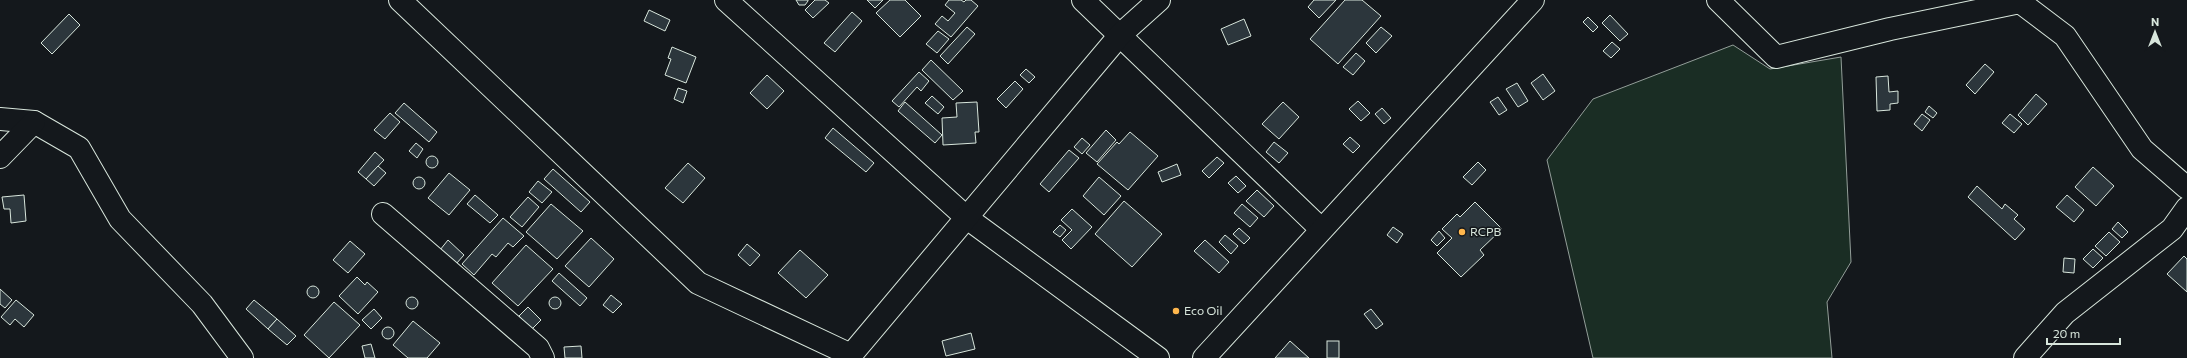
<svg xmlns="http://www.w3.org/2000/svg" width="2187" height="358" viewBox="0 0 2187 358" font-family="Commissioner,sans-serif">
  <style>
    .green { fill: #1a2d24; stroke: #939e99 }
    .building { fill: #2c363c; stroke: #d8e6dc }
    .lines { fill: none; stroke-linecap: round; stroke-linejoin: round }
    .street-casing { stroke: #d8e6dc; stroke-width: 24 }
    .highway-casing { stroke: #d8e6dc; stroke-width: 24 }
    .street { stroke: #14181c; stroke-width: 22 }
    .highway { stroke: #14181c; stroke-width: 22 }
    .poi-dot { fill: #ffb74d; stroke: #14181c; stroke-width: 1.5 }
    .labels { text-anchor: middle; stroke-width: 3; stroke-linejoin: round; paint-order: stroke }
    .poi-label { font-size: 12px; fill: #d8e6dc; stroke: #14181c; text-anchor: start }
  </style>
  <rect width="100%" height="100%" fill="#14181c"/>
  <path class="green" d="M1733 45 1770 69 1841 57 1851 262 1827 302 1832 358H1593L1547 160 1593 99Z"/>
  <g class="building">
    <path d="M796 0H808V1L805 5H799Z"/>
    <path d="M815 0H825L829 3 813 18 805 10Z"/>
    <path d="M867 0H883L875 8Z"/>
    <path d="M890 0H905L921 16 900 37 876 13Z"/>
    <path d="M949 0H961L964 2 966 0H971L978 6 951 37 935 24 942 16 948 21 955 13 945 5Z"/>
    <path d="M1314 0H1336L1319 18 1308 7Z"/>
    <path d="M1345 0H1362L1381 16 1338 64 1310 39Z"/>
    <path d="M649 10 670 20 665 31 644 21Z"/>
    <path d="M852 12 862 21 835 52 824 43Z"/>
    <path d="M69 14 80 25 52 54 41 43Z"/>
    <path d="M1610 15 1628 34 1620 41 1602 23Z"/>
    <path d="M1588 17 1598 27 1593 32 1583 22Z"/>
    <path d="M1244 19 1251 36 1228 45 1221 29Z"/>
    <path d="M967 27 975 34 948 64 940 56Z"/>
    <path d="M1381 27 1392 36 1376 53 1366 43Z"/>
    <path d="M938 31 949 39 937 53 926 44Z"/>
    <path d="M1612 42 1620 49 1611 58 1603 51Z"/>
    <path d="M672 47 696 57 686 83 665 75 671 59 668 58Z"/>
    <path d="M1356 53 1365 61 1353 75 1343 67Z"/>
    <path d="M931 60 963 91 953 100 922 70Z"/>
    <path d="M1985 64 1994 72 1975 94 1966 85Z"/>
    <path d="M1026 69 1035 77 1029 83 1020 75Z"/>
    <path d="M919 72 929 81 921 91 917 87 899 107 892 101Z"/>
    <path d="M1543 74 1555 91 1543 100 1531 83Z"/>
    <path d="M767 75 784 91 767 109 750 93Z"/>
    <path d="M1888 76 1889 92 1898 91V103L1890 104V110L1877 111 1876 77Z"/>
    <path d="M1015 81 1023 89 1006 108 997 99Z"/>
    <path d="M1517 83 1528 101 1518 107 1506 89Z"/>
    <path d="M678 88 687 91 683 103 674 99Z"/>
    <path d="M2036 94 2047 104 2028 125 2018 115Z"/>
    <path d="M932 96 944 107 938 114 925 103Z"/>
    <path d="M1498 97 1507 110 1499 115 1490 102Z"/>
    <path d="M1358 101 1370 113 1361 121 1349 109Z"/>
    <path d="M905 102 942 135 935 143 898 111Z"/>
    <path d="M977 102 979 132H975L976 143 943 145 942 118 957 117 956 103Z"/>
    <path d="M1283 102 1299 117 1279 139 1262 124Z"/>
    <path d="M404 103 437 132 429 142 395 113Z"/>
    <path d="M1929 106 1937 113 1933 118 1925 112Z"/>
    <path d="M1382 108 1391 118 1384 124 1375 114Z"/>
    <path d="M390 113 400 122 385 139 374 130Z"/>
    <path d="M1922 114 1930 120 1922 131 1914 124Z"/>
    <path d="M2010 114 2022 124 2014 133 2002 123Z"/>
    <path d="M833 128 874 163 866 172 825 138Z"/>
    <path d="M1106 130 1116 140 1097 162 1086 153Z"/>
    <path d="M1130 132 1158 156 1128 190 1097 164 1117 142 1119 144Z"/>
    <path d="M1350 137 1360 146 1353 153 1343 144Z"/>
    <path d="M1082 138 1090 145 1082 154 1074 147Z"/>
    <path d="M1274 142 1288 153 1279 163 1266 152Z"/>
    <path d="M416 143 423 149 417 158 409 151Z"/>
    <path d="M1069 150 1079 158 1049 192 1040 184Z"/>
    <path d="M375 152 384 160 366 179 358 172Z"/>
    <circle cx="432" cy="162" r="6"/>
    <path d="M1217 157 1224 163 1209 178 1202 171Z"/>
    <path d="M1478 162 1486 170 1472 185 1463 177Z"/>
    <path d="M688 163 705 178 683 203 665 188Z"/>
    <path d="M1177 164 1181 175 1162 182 1158 172Z"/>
    <path d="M378 166 386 173 374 186 366 179Z"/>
    <path d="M2093 167 2114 186 2096 206 2075 187Z"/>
    <path d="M553 169 590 202 581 212 544 179Z"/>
    <path d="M449 173 470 190 449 215 428 198Z"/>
    <path d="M1236 176 1246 186 1238 193 1228 183Z"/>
    <circle cx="419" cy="183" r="6"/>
    <path d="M1099 177 1121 196 1104 215 1083 196Z"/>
    <path d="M538 181 552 192 542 203 529 192Z"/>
    <path d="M1977 186 2002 209 2005 204 2018 215 2014 219 2025 229 2015 240 1968 197Z"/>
    <path d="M1257 190 1274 206 1264 217 1246 201Z"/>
    <path d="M24 195 26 221 11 223 10 209H4L2 197Z"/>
    <path d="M475 195 498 215 490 223 467 204Z"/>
    <path d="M2067 195 2084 210 2074 222 2056 207Z"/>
    <path d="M528 197 539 207 522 227 510 217Z"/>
    <path d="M1124 201 1162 234 1132 267 1095 234Z"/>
    <path d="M1475 202 1502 229 1480 250 1484 255 1461 277 1437 253 1452 238 1442 229 1457 214 1460 217Z"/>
    <path d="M551 204 583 231 557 259 526 232Z"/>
    <path d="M1242 204 1258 218 1250 227 1234 213Z"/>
    <path d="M1072 209 1092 227 1071 249 1062 240 1072 230 1061 220Z"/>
    <path d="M503 218 524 236 513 247 508 243 496 257 492 254 474 275 462 264Z"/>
    <path d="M2118 222 2128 232 2122 238 2112 229Z"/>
    <path d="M1060 225 1066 230 1060 237 1053 232Z"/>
    <path d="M1393 227 1403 234 1397 243 1387 235Z"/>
    <path d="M1239 228 1250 238 1244 244 1233 234Z"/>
    <path d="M1439 231 1445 238 1437 246 1431 240Z"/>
    <path d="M2109 232 2120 242 2106 256 2095 246Z"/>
    <path d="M1225 235 1238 246 1231 254 1219 242Z"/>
    <path d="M591 238 614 259 589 287 565 266Z"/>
    <path d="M448 240 464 255 456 264 440 250Z"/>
    <path d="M1205 240 1229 262 1219 273 1194 251Z"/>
    <path d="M350 241 365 254 348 273 333 260Z"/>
    <path d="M747 244 760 255 750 266 738 255Z"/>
    <path d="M526 245 553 269 518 306 492 283Z"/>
    <path d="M2093 249 2103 258 2093 268 2083 259Z"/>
    <path d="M800 250 828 275 806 298 778 273Z"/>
    <path d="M2184 256 2187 259V292L2167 274Z"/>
    <path d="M2064 258 2075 259 2074 273 2063 272Z"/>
    <path d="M559 273 587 298 580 306 552 281Z"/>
    <path d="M357 277 365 285 367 282 378 292 358 314 339 296Z"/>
    <circle cx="313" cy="292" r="6"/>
    <path d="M0 289 12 300 5 308 0 304Z"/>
    <path d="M611 295 622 304 613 313 603 305Z"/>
    <circle cx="555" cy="303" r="6"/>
    <circle cx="412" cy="303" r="6"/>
    <path d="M16 300 34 315 24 327 15 319 10 325 1 317Z"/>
    <path d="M254 300 277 319 268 329 246 309Z"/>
    <path d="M334 302 360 325 329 358 304 335Z"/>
    <path d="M528 307 541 320 532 329 519 316Z"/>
    <path d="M374 309 382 318 371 329 362 320Z"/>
    <path d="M1371 309 1383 324 1376 329 1364 314Z"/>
    <path d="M277 319 296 336 287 345 268 329Z"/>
    <path d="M413 321 440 343 427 358H408L393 345Z"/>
    <circle cx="388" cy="333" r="6"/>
    <path d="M971 333 975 349 946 356 942 341Z"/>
    <path d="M1290 341 1309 358H1275Z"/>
    <rect x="1327" y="341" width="12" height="17"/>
    <path d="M371 344 375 358H365L362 346Z"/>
    <path d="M581 346 582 358H565L564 347Z"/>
  </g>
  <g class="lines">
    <g class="street-casing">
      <g id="street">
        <path d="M400 0 698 283 851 355"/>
        <path d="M726 0 967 218 1158 358"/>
        <path d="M1083 0 1321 229"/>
        <path d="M1718 0 1776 57 1890 29 2020 2 2065 36 2142 149 2187 188"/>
        <path d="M0 119 34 122 79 148 120 219 202 304 242 358"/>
        <path d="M0 157 34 122"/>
        <path d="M383 214 538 348 543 358"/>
        <path d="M846 358 851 355 1120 35 1159 0"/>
        <path d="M2025 358 2065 313 2172 229 2187 208"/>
      </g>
    </g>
    <g class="highway-casing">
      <path id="highway" d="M1204 358 1533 0"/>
    </g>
    <use href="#street" class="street"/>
    <use href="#highway" class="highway"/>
  </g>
  <g class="poi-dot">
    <circle cx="1462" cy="232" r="4"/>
    <circle cx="1176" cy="311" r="4"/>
  </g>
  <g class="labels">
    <g class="poi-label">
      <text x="1470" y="236">RCPB</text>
      <text x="1184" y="315">Eco Oil</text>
    </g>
  </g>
  <g transform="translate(2155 32)" stroke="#14181c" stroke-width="3" paint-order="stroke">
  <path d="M0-3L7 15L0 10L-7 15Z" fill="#d8e6dc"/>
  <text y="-6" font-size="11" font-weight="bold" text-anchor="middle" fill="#d8e6dc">N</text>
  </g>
  <path d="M2047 338v6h73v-6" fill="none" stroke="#d8e6dc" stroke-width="2"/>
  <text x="2053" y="338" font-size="12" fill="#d8e6dc" stroke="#14181c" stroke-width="3" paint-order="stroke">20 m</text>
</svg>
